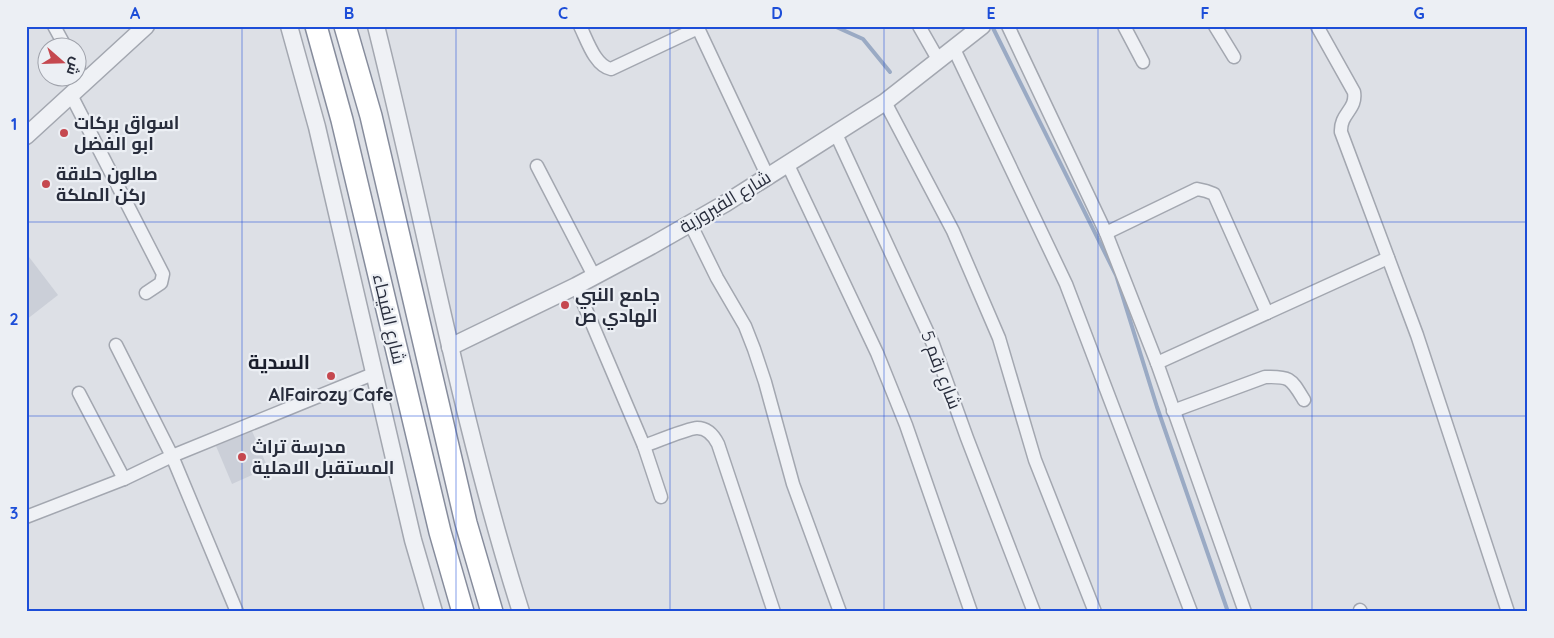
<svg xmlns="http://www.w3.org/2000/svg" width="1554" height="638" viewBox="0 0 1554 638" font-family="Quicksand,Cairo,sans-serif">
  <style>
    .built { fill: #cbcfd8 }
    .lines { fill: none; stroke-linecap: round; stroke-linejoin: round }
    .stream { stroke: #9aaac4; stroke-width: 4 }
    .minor-casing { stroke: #a3a7b0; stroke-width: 15 }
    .tertiary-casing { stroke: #a3a7b0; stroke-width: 19 }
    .trunk-casing { stroke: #868c9c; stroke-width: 24 }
    .minor { stroke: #eff1f5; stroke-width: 12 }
    .tertiary { stroke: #eff1f5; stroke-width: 16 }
    .trunk { stroke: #fff; stroke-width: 21 }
    .grid { fill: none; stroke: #1d4ed8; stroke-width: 1; stroke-opacity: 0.55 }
    .poi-dot { fill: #c5484f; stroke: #eceff4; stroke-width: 2 }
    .labels { text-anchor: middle; stroke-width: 4.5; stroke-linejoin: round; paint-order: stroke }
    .poi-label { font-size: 18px; font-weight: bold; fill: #282d3c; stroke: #eceff4; text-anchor: start }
    .street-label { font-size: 18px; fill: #282d3c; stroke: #eceff4 }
    .quarter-label { font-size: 20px; font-weight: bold; fill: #1a1e2c; stroke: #eceff4 }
    .neatline { fill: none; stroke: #1d4ed8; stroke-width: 2 }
    .grid-label { font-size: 16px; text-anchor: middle; font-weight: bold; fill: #1d4ed8 }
  </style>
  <rect width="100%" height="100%" fill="#dde0e6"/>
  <g class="built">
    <path d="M26 253 58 295 26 320Z"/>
    <path d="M252 431 268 468 232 484 216 446Z"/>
  </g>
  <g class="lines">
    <g class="stream">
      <path d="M834 26 863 39 890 72"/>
      <path d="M992 26 1116 275 1157 407 1228 612"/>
    </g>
    <g class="minor-casing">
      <g id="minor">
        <path d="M54 26 66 48"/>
        <path d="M580 26C587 40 595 66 611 69L698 28"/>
        <path d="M697 26 768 177"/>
        <path d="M919 26 939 61"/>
        <path d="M1008 26 1106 233 1157 363 1245 612"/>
        <path d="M1124 26 1143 62"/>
        <path d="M1215 26 1234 57"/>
        <path d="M1317 26 1354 92C1357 110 1340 113 1341 132L1417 335 1508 612"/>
        <path d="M954 49 1066 284 1191 612"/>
        <path d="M78 69 85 83"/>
        <path d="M71 95 163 274 161 283 146 293"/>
        <path d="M885 102 953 231 999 338 1035 460 1095 612"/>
        <path d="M836 134 933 344 967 438 1034 612"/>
        <path d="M788 165 877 353 906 425 971 612"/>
        <path d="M537 166 594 276"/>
        <path d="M690 223 717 278 745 326 754 349 765 382 793 484 840 612"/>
        <path d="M1106 233 1197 189 1206 191 1214 194 1267 313"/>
        <path d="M576 286 644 446 661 497"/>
        <path d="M116 345 172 456 237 612"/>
        <path d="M1157 363 1388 258"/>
        <path d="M79 393 124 479"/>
        <path d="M1173 411 1265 377C1291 376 1291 379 1304 400"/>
        <path d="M644 446C655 442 689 428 697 428 707 428 714 436 718 444L774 612"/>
        <path d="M26 517 124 479 172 456 373 374"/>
        <path d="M1360 610 1361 612"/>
      </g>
    </g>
    <g class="tertiary-casing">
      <g id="tertiary">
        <path d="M289 26 317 127 413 540 434 612"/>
        <path d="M376 26C425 221 460 420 521 612"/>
        <path d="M26 136 146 26"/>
        <path d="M450 347 576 286 651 246 726 203 885 102 982 26"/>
      </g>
    </g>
    <g class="trunk-casing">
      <g id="trunk">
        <path d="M316 26 342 120 440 532 463 612"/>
        <path d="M345 26 371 116 466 523 492 612"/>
      </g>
    </g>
    <use href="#minor" class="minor"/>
    <use href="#tertiary" class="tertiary"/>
    <use href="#trunk" class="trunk"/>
  </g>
  <path class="grid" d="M242 26V612M456 26V612M670 26V612M884 26V612M1098 26V612M1312 26V612M26 222H1528M26 416H1528"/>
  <g class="poi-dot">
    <circle cx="64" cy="133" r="5"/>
    <circle cx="46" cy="184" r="5"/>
    <circle cx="565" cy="305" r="5"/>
    <circle cx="331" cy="376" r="5"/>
    <circle cx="242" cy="457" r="5"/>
  </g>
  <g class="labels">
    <g class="poi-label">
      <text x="74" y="129">اسواق بركات<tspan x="74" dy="21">ابو الفضل</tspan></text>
      <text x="56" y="180">صالون حلاقة<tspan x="56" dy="21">ركن الملكة</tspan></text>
      <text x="575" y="301">جامع النبي<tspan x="575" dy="21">الهادي ص</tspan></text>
      <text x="331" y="401" text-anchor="middle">AlFairozy Cafe</text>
      <text x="252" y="453">مدرسة تراث<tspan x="252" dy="21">المستقبل الاهلية</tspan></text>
    </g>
    <g class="street-label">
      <text transform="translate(725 202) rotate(-31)" y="6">شارع الفيروزية</text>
      <text transform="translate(389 319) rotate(77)" y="6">شارع الفيحاء</text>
      <text transform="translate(941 370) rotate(69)" y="6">شارع رقم 5</text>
    </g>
    <g class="quarter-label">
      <text x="279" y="369">السدية</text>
    </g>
  </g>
  <rect width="1554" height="638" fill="none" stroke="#eceff4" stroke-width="55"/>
  <g transform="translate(62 62) rotate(110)"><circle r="24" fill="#eceff4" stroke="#9ea1aa"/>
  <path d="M0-4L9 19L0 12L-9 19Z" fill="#c5484f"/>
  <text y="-8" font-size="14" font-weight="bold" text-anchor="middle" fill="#282d3c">ش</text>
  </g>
  <rect x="28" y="28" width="1498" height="582" class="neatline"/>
  <g class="grid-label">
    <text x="135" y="19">A</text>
    <text x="349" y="19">B</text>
    <text x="563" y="19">C</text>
    <text x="777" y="19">D</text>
    <text x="991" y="19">E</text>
    <text x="1205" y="19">F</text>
    <text x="1419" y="19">G</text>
    <text x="14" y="130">1</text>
    <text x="14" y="325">2</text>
    <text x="14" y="519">3</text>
  </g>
</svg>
